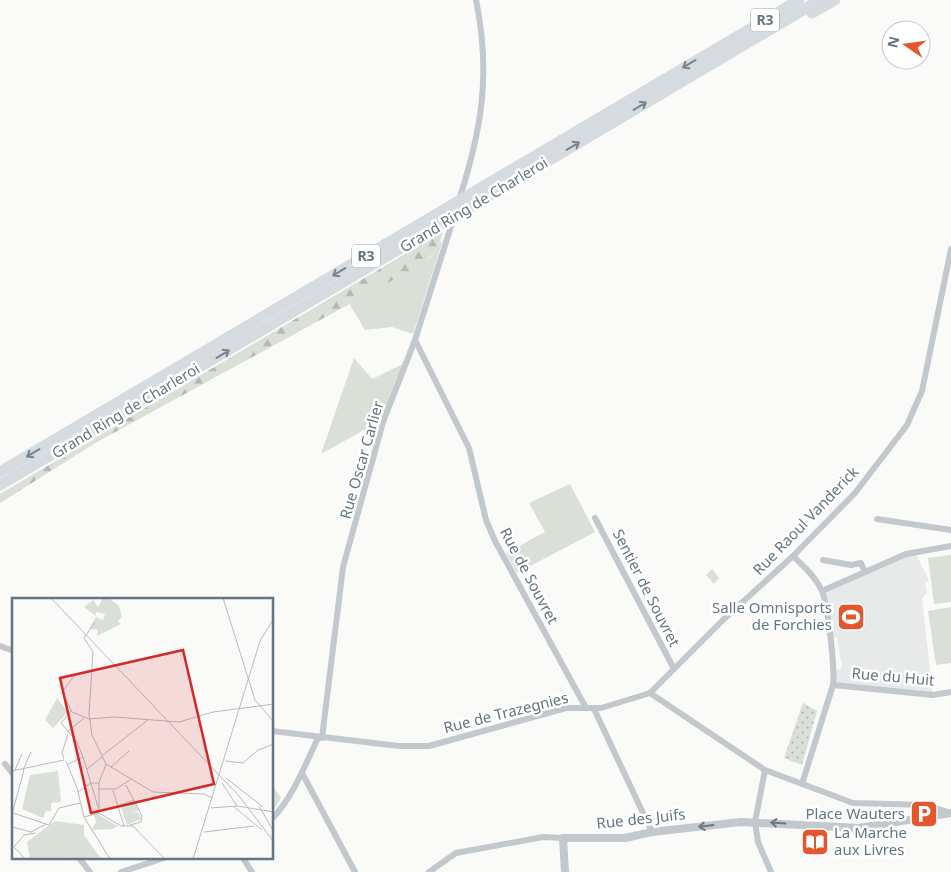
<svg xmlns="http://www.w3.org/2000/svg" width="951" height="872" viewBox="0 0 951 872" font-family="'Noto Sans',sans-serif">
  <style>
    .built { fill: #e8e9e9 }
    .grass { fill: #dadfd7 }
    .forest { fill: url(#forest-firs) }
    .park { fill: url(#park-dots) }
    .lines { fill: none; stroke-linecap: round; stroke-linejoin: round }
    .minor { stroke: #c3c8cc; stroke-width: 6 }
    .tertiary { stroke: #c3c8cc; stroke-width: 8 }
    .motorway { stroke: #d6dbdf; stroke-width: 11 }
    .oneway { stroke: #768591 }
    .oneway2 { stroke: #6a7a87 }
    .labels { text-anchor: middle; stroke-width: 5; stroke-linejoin: round; paint-order: stroke }
    .shield { fill: #fff; stroke: #939fa8; stroke-width: 1 }
    .shield-label { font-size: 14px; font-weight: bold; fill: #657683 }
    .street-label { font-size: 15px; fill: #657683; stroke: #fff }
    .poi-label { font-size: 15px; fill: #657683; stroke: #fff; text-anchor: end }
    .inset-road { fill: none; stroke: #b5bdc2; stroke-width: 1 }
    .view { fill: #d62828; fill-opacity: 0.15; stroke: #d62828; stroke-width: 2.5 }
    .inset-edge { fill: none; stroke: #657683; stroke-width: 2.5 }
  </style>
  <defs>
    <pattern id="forest-firs" width="22" height="20" patternUnits="userSpaceOnUse" patternTransform="scale(1.25)"><rect width="22" height="20" fill="#dadfd7"/><path d="M5 1l3.5 6h-7zM16 11l3.5 6h-7z" fill="#b4b9b4"/></pattern>
    <pattern id="park-dots" width="8" height="8" patternUnits="userSpaceOnUse" patternTransform="scale(1.25)"><rect width="8" height="8" fill="#dadfd7"/><path d="M2 2h.1M6 6h.1" fill="none" stroke="#b4b9b4" stroke-width="1.8" stroke-linecap="round"/></pattern>
  </defs>
  <rect width="100%" height="100%" fill="#fafaf8"/>
  <path class="built" d="M915 552 929 581 925 583 927 593 922 599 933 695 833 685 835 670 842 668 837 637H829L822 591Z"/>
  <g class="grass">
    <path d="M440 242 442 243 413 334 392 327 365 330 349 303 430 258Z"/>
    <path d="M354 358 372 379 403 364 392 390 378 434 364 430 321 454Z"/>
    <path d="M570 484 595 532 517 573 506 553 545 532 529 503Z"/>
    <path d="M951 555V602L934 604 928 558Z"/>
    <path d="M712 569 719 578 714 584 706 575Z"/>
    <path d="M951 607V663L936 665 928 611Z"/>
    <path d="M272 785 281 798 273 811H272Z"/>
  </g>
  <path class="forest" d="M442 232 443 233C438 249 431 258 417 267L97 442 0 503V494Z"/>
  <path class="park" d="M803 703 817 711 802 765 784 758Z"/>
  <g class="lines">
    <g class="minor">
      <path d="M459 200C482 129 491 73 476 0"/>
      <path d="M415 340 469 448 486 520 495 541 586 708"/>
      <path d="M595 518 674 669"/>
      <path d="M877 519 951 530"/>
      <path d="M793 556C803 566 815 576 821 589 828 603 835 668 833 685L802 784"/>
      <path d="M823 560 851 565 861 563 865 572"/>
      <path d="M822 591 906 554 951 546"/>
      <path d="M0 646 14 651"/>
      <path d="M833 685 933 695 951 692"/>
      <path d="M650 693 765 770 853 803 926 805 948 812"/>
      <path d="M594 709 652 832"/>
      <path d="M272 731 399 746H429L566 708H601L650 693 723 620 793 556 855 493 907 425 922 391 951 249"/>
      <path d="M322 738 343 567 383 422 415 340 454 217"/>
      <path d="M5 764 14 775"/>
      <path d="M765 770 755 822 758 842 771 872"/>
      <path d="M302 773 355 872"/>
      <path d="M272 819C293 797 305 765 318 738"/>
      <path d="M79 858 90 872"/>
      <path d="M243 858 252 872"/>
      <path d="M121 872 164 858"/>
      <path d="M429 872 456 853 543 837 563 838"/>
    </g>
    <path class="tertiary" d="M565 872 563 838H625L652 832 741 822 859 828 951 813"/>
    <g class="motorway">
      <path d="M812 13 835 0"/>
      <path d="M0 472 799 0"/>
      <path d="M0 485 820 0"/>
    </g>
  </g>
  <defs><path id="oneway-shaft" d="M-6 0H5M1.5-3L5.5 0L1.5 3" fill="none" stroke-width="1.6" stroke-linecap="round" stroke-linejoin="round" transform="scale(1.25)"/></defs>
  <g class="oneway">
    <use href="#oneway-shaft" transform="translate(689 64) rotate(149)"/>
    <use href="#oneway-shaft" transform="translate(640 106) rotate(-31)"/>
    <use href="#oneway-shaft" transform="translate(573 146) rotate(-31)"/>
    <use href="#oneway-shaft" transform="translate(339 272) rotate(149)"/>
    <use href="#oneway-shaft" transform="translate(223 354) rotate(-31)"/>
    <use href="#oneway-shaft" transform="translate(33 453) rotate(149)"/>
  </g>
  <g class="oneway2">
    <use href="#oneway-shaft" transform="translate(778 823) rotate(-176)"/>
    <use href="#oneway-shaft" transform="translate(706 826) rotate(173)"/>
  </g>
  <defs>
    <g id="stadium-square" transform="scale(1.4375)"><rect x="-9" y="-9" width="18" height="18" rx="4" fill="#e4572e" stroke="#fff"/><path d="M0-5a6.5 5 0 1 0 0 10a6.5 5 0 1 0 0-10ZM-3.5-1.8h7v3.6h-7Z" fill="#fff"/></g>
    <g id="parking-square" transform="scale(1.4375)"><rect x="-9" y="-9" width="18" height="18" rx="4" fill="#e4572e" stroke="#fff"/><path d="M-3.5-5.5H1a3.5 3.5 0 0 1 0 7H-1V5.5H-3.5ZM-1-3.4V-.6H.8a1.4 1.4 0 0 0 0-2.8Z" fill="#fff"/></g>
    <g id="library-square" transform="scale(1.4375)"><rect x="-9" y="-9" width="18" height="18" rx="4" fill="#e4572e" stroke="#fff"/><path d="M-6-4Q-3-5.5-.7-3.5V5Q-3 3-6 4ZM6-4Q3-5.5 .7-3.5V5Q3 3 6 4Z" fill="#fff"/></g>
  </defs>
  <g fill-rule="evenodd">
    <use href="#stadium-square" x="851" y="617"/>
    <use href="#parking-square" x="924" y="814"/>
    <use href="#library-square" x="815" y="842"/>
  </g>
  <g class="labels">
    <g class="shield">
      <rect x="751" y="8.5" width="28" height="23" rx="4"/>
      <rect x="352" y="244.5" width="28" height="23" rx="4"/>
    </g>
    <g class="shield-label">
      <text x="765" y="25">R3</text>
      <text x="366" y="261">R3</text>
    </g>
    <g class="street-label">
      <text transform="translate(474 205) rotate(-31)" y="5">Grand Ring de Charleroi</text>
      <text transform="translate(126 411) rotate(-31)" y="5">Grand Ring de Charleroi</text>
      <text transform="translate(362 460) rotate(-74)" y="5">Rue Oscar Carlier</text>
      <text transform="translate(806 521) rotate(-46)" y="5">Rue Raoul Vanderick</text>
      <text transform="translate(529 576) rotate(62)" y="5">Rue de Souvret</text>
      <text transform="translate(646 588) rotate(63)" y="5">Sentier de Souvret</text>
      <text transform="translate(893 677) rotate(5)" y="5">Rue du Huit</text>
      <text transform="translate(506 713) rotate(-14)" y="5">Rue de Trazegnies</text>
      <text transform="translate(641 819) rotate(-6)" y="5">Rue des Juifs</text>
    </g>
    <g class="poi-label">
      <text x="832" y="613">Salle Omnisports<tspan x="832" dy="17">de Forchies</tspan></text>
      <text x="905" y="819">Place Wauters</text>
      <text x="834" y="838" text-anchor="start">La Marche<tspan x="834" dy="17">aux Livres</tspan></text>
    </g>
  </g>
  <g transform="translate(12 598)">
    <rect width="261" height="261" fill="#fafaf8"/>
    <path d="M91 0H97L107 8 110 19 106 23 109 26 85 38 86 32 77 31 84 19 91 22 93 16 84 14V18L72 9 81 2 86 9ZM46 173 49 204 39 205V213H34L31 220 10 211 18 177ZM122 201 127 212 120 215 126 214 129 221 115 227 108 206Z" fill="#dadfd7"/>
    <path d="M45 100 56 114 41 130 33 122Z" fill="#dadfd7"/>
    <path d="M82 216H85L106 228 100 231 80 232 84 224ZM43 223 72 227V237L89 261 18 260 15 244Z" fill="#dadfd7"/>
    <path class="inset-road" d="M39 0 227 198 262 244M211 0 243 102 262 124M83 24 72 40 81 54 77 116 80 137 94 166 141 194 192 196 201 200M63 77 50 94 60 114 77 121M59 113 49 125 65 144 71 159M77 121 102 119 167 124 201 114 262 106M55 134 72 120M91 157 137 121M52 161 50 155 56 136M54 163 65 190 72 219 98 261M213 163 231 165 246 152 262 146M56 166 71 159 87 212M99 169 117 153M75 171 90 159M3 172 10 156M11 172 19 154M0 173 52 162M214 180 251 209M210 185 225 208M114 187 130 218 129 224 118 227M86 191H104L118 182M101 192 112 228M66 194 79 185H87M221 208 250 232M247 208 262 234M87 210V185L94 166M199 210 225 208 262 214M1 215 37 227 47 210 68 205M0 216 12 172M72 219 87 215 109 228H121L153 261M0 229 19 234 34 226M192 234 242 228M13 261 2 249 12 237 23 235M181 261 248 43 262 20"/>
    <path class="view" d="M171 52 202 186 79 215 48 80Z"/>
    <rect width="261" height="261" class="inset-edge"/>
  </g>
  <g transform="translate(906 45) rotate(283)"><circle r="24" fill="#ffffff" stroke="#c1c8cd"/>
  <path d="M0-4L9 19L0 12L-9 19Z" fill="#e4572e"/>
  <text y="-8" font-size="14" font-weight="bold" text-anchor="middle" fill="#657683">N</text>
  </g>
</svg>
